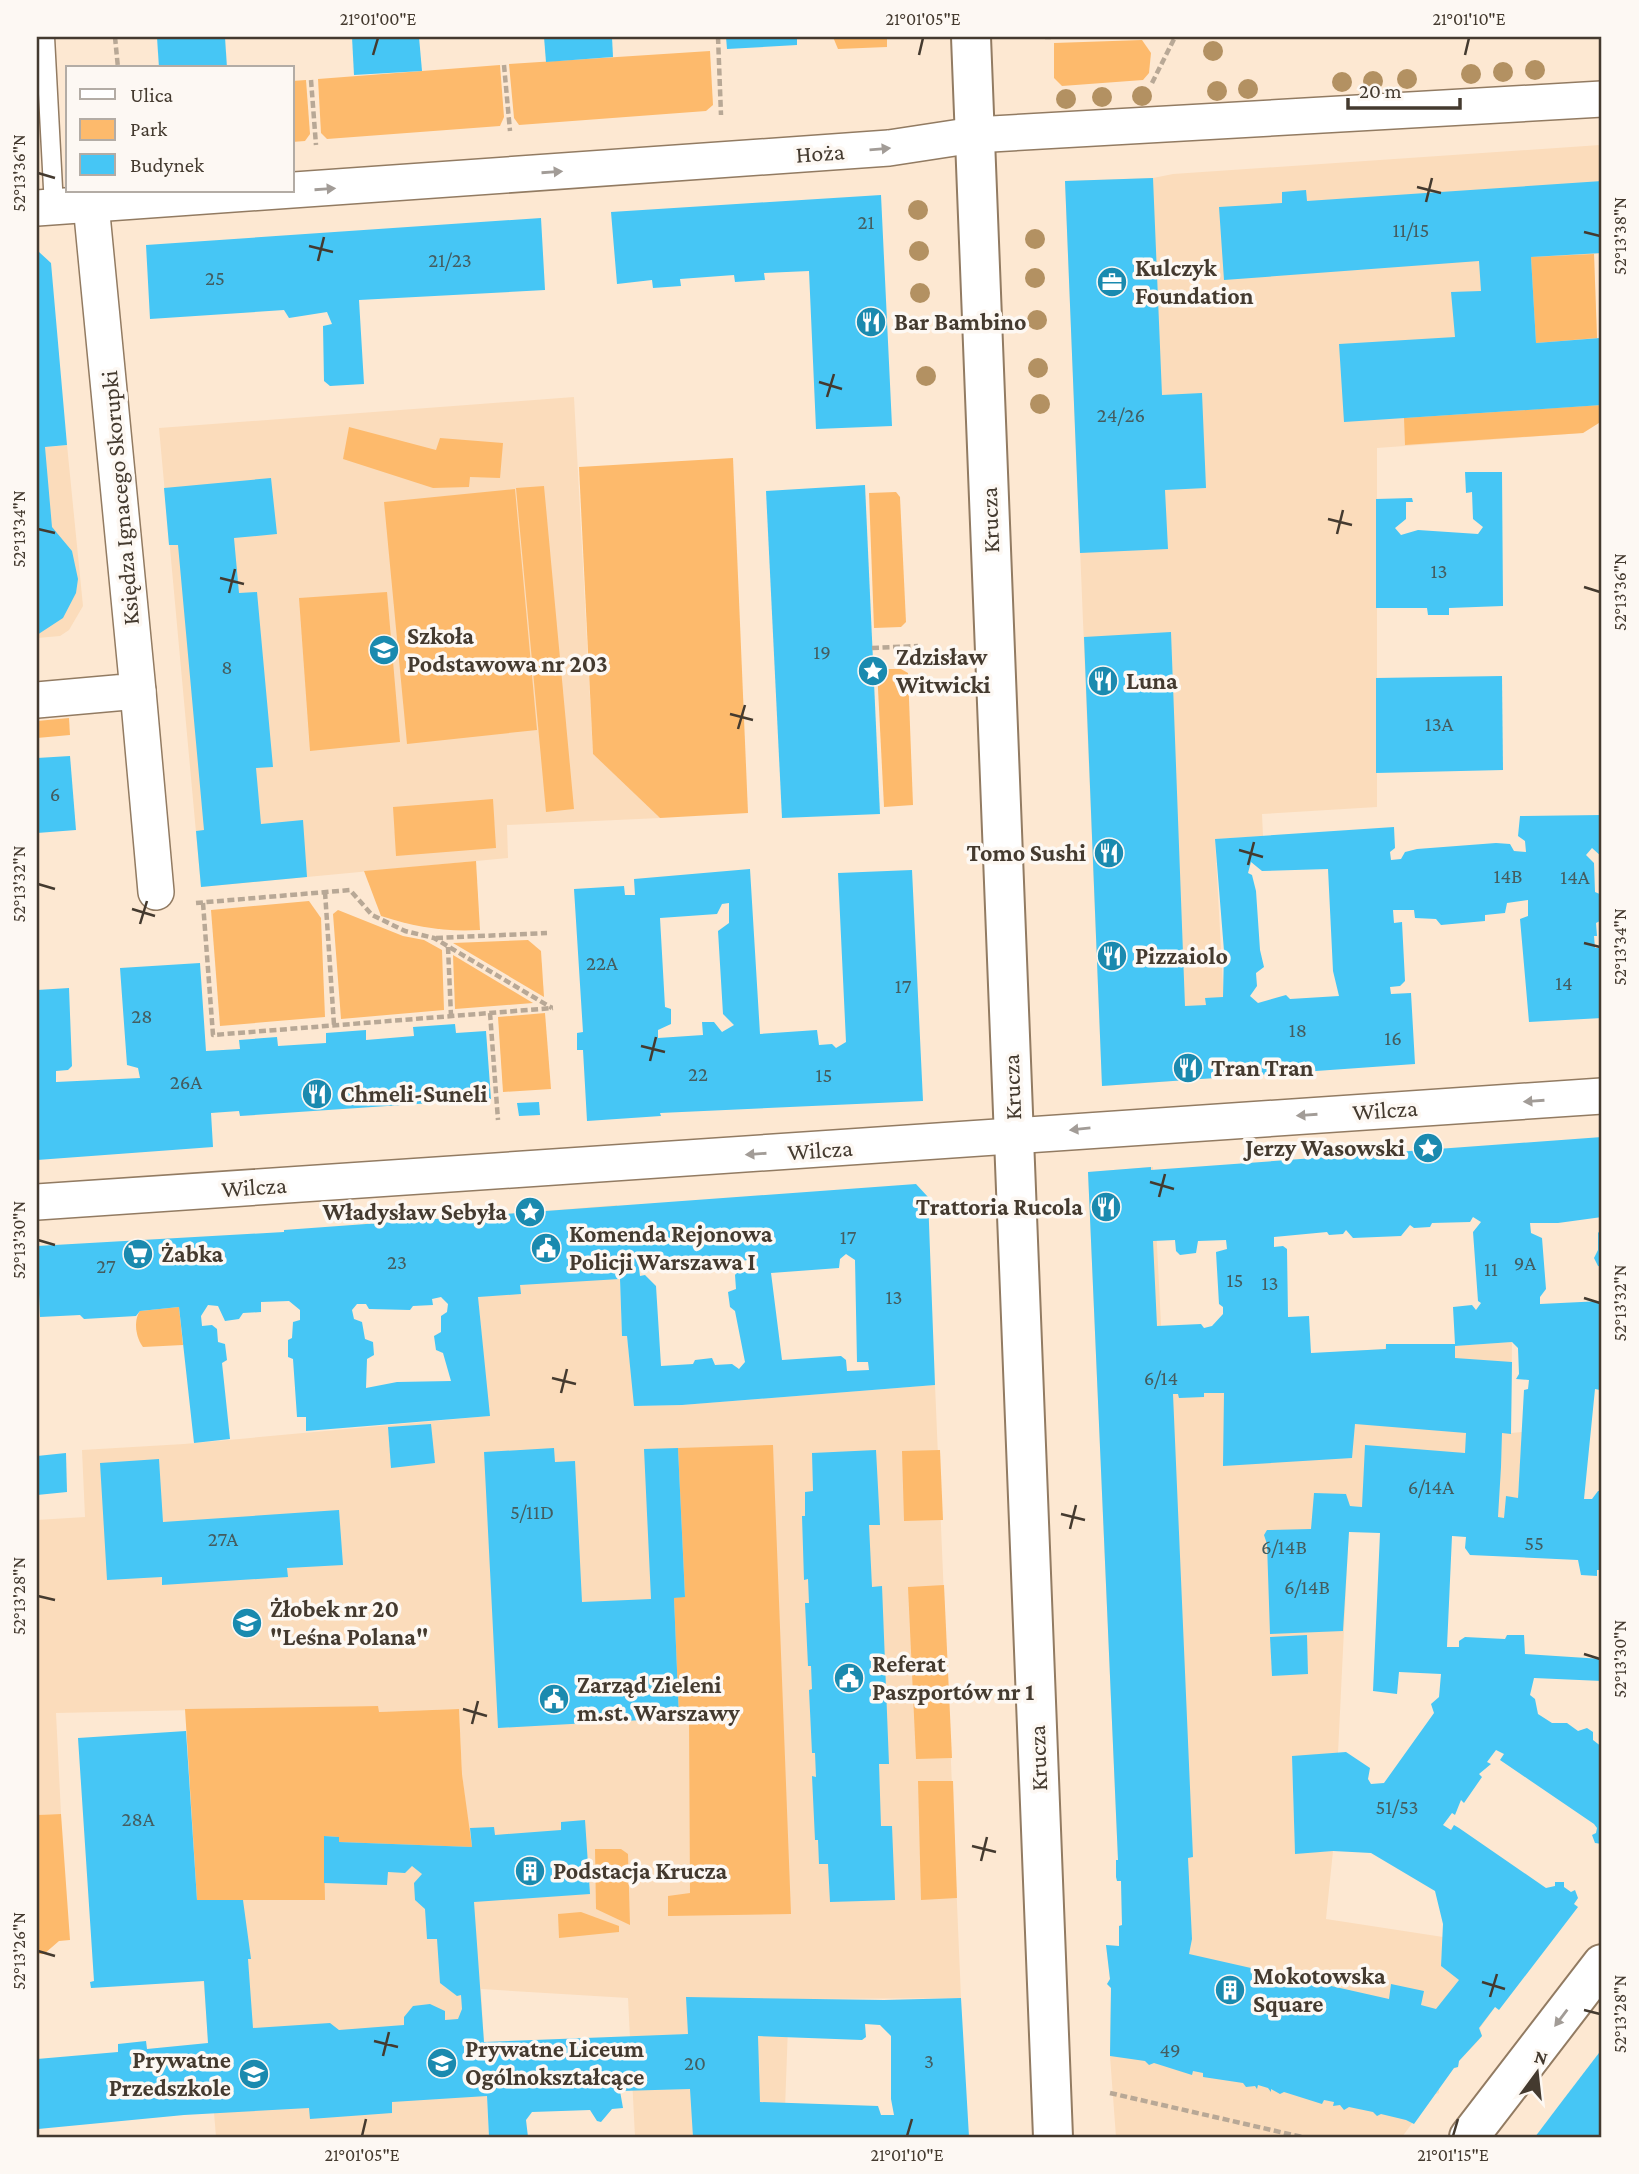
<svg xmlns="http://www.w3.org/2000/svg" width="1639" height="2174" viewBox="0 0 1639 2174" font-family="'Crimson Pro',serif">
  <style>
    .built { fill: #fbdcbb }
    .green { fill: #fdba6c }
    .building { fill: #46c6f5; fill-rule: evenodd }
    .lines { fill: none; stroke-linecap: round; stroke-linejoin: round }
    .service-casing { stroke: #927b62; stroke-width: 21 }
    .minor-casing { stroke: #927b62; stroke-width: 38 }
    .tertiary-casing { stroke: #927b62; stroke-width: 42 }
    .path { stroke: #b8a896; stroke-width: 4.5; stroke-dasharray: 7 3.5; stroke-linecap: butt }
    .service { stroke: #fff; stroke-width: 18 }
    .minor { stroke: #fff; stroke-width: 35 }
    .tertiary { stroke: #fff; stroke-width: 38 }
    .tree { fill: #b39162 }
    .oneway { fill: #a29c97 }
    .ticks { fill: none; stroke: #443a2f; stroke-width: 2.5 }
    .labels { text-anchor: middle; stroke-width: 7; stroke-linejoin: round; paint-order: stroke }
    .number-label { font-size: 21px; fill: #445d60 }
    .street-label { font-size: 24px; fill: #443a2f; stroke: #fdf8f3 }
    .poi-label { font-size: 24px; font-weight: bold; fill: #443a2f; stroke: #fdf8f3; text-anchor: start }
    .neatline { fill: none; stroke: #443a2f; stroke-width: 2.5 }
    .ticks-label { font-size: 18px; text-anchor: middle; fill: #443a2f }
  </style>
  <rect width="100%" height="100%" fill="#fde8d2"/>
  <g class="built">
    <path d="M1600 145 1602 253 1594 254 1597 338H1600L1602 366V421L1583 433 1377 448V807L1262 814 1263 836 1215 839 1228 1077 1102 1086 1065 181 1153 178 1173 174Z"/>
    <path d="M574 397 593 754 660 818 507 825 508 858 201 887 159 428Z"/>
    <path d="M67 445 83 606 69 630 60 636 37 638V448Z"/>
    <path d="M1153 1167 1163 1363 1385 1349 1386 1344H1455V1346L1512 1342 1511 1433 1522 1432 1518 1498 1506 1497 1504 1518 1350 1506 1338 1753 1292 1757 1295 1853 1333 1851 1326 1919 1443 1937 1441 1966 1495 2007 1480 2028 1482 2036 1478 2041 1459 2061 1458 2067 1453 2069 1439 2088V2093L1433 2095 1402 2137H1116L1110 2056 1111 1988 1107 1984 1110 1979 1106 1945 1119 1946V1926L1122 1925 1121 1881 1116 1877V1860H1118L1088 1172Z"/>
    <path d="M617 1205 622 1335 627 1336 635 1406 682 1405 935 1385 961 1998 789 1999 784 2137H635L628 1998 481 1989 489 2137H216L197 1900H325L324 1836 471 1847 462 1774 459 1709 378 1712V1706L56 1713 61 1814 37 1815V1520L85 1517 82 1450 184 1444 489 1416 470 1217Z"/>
  </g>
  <g class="green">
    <path d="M833 37H887V47L838 49Z"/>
    <path d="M1142 40 1151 53 1149 73 1143 80 1062 86 1054 78V43Z"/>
    <path d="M710 51 713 105 706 111 519 125 514 118 509 64Z"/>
    <path d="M500 65 504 117 500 126 327 139 321 133 318 79Z"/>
    <path d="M306 80 310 134 305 141 292 142V81Z"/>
    <path d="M1594 254 1597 338 1536 343 1531 257Z"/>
    <path d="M1602 405V421L1583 433 1405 445 1404 418Z"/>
    <path d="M349 427 436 450 440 438 503 443 500 478 470 477 469 487 433 488 343 459Z"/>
    <path d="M733 458 748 813 660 818 593 754 579 467Z"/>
    <path d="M544 486 574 809 546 812 516 488Z"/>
    <path d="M515 489 537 730 407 744 384 502Z"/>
    <path d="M896 492 900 497 906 622 901 627 874 628 869 493Z"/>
    <path d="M387 592 400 742 310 751 299 598Z"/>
    <path d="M877 669H901L908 673 913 805 884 807Z"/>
    <path d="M69 718 70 735 37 738V721Z"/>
    <path d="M493 799 496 848 396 856 393 807Z"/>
    <path d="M476 861 480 930C444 932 415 927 381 916L364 871Z"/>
    <path d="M309 901 321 918 325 1017 220 1026 211 910Z"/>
    <path d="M338 910 403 936 424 940 442 950 444 1010 341 1019 333 914Z"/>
    <path d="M528 940 541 951 544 997 453 943Z"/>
    <path d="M453 955 533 1003 455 1009Z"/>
    <path d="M545 1013 551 1089 503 1092 498 1017Z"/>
    <path d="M179 1307 183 1345 143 1347C136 1338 133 1321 140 1311Z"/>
    <path d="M773 1445 791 1914 668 1916V1896L690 1893 689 1719 679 1718 674 1598 685 1596 678 1448Z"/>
    <path d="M940 1450 943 1520 904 1521 902 1451Z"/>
    <path d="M944 1585 952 1758 916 1759 908 1587Z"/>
    <path d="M378 1706 379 1712 459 1709 462 1774 472 1847 339 1842 338 1837 324 1836 325 1900H197L185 1709Z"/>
    <path d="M953 1781 957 1898 921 1900 918 1781Z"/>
    <path d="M61 1814 70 1940 59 1941 44 1954H37V1815Z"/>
    <path d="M595 1849H621L628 1854 630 1925 596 1909Z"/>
    <path d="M581 1912 619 1926V1932L559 1938 558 1914Z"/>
  </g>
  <g class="building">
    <path d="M157 37H225L227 68H159Z"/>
    <path d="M352 37H419L422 71 354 75Z"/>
    <path d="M544 37H612L613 57 546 62Z"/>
    <path d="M726 37H797V45L727 49Z"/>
    <path d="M1153 178 1162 395 1202 393 1206 488 1165 490 1168 549 1080 553 1065 181Z"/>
    <path d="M1602 181V253L1531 257 1536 343 1600 338 1602 405 1344 422 1339 344 1455 337 1451 292 1481 291 1479 261 1224 280 1219 207 1282 203V192L1306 190 1307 201Z"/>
    <path d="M881 195 892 426 816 429 809 271 764 273 765 280 735 282 734 275 680 279 681 286 653 288 652 280 617 284 611 212Z"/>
    <path d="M541 218 545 290 359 300 364 384 330 386 324 381 323 326 332 324 327 312 289 318 284 310 150 319 146 245Z"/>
    <path d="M39 252 51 263 67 445 45 447 52 527 72 551 78 579 76 593 63 618 37 635Z"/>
    <path d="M1465 472H1502L1503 606 1449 608V615H1428L1427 608H1376V499L1412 498 1413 502H1406V519L1395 528 1401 535 1418 530 1478 534 1483 527 1473 519 1472 492 1466 493Z"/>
    <path d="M271 478 277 534 234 538 239 593 257 592 273 767 256 768 261 824 303 820 307 877 201 887 196 831 204 830 178 545H169L164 488Z"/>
    <path d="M865 485 880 814 782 818 766 491Z"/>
    <path d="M1171 632 1185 1006 1206 1005 1205 998 1223 997 1224 951 1215 839 1394 827 1395 848 1390 852 1391 860 1401 859 1405 852 1417 849 1496 843 1510 844 1514 851 1526 852 1525 841 1518 836 1520 816 1602 815V857L1592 848 1586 855 1594 863 1595 892 1602 895V920L1596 923 1597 936H1594L1595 948H1602V1018L1529 1022 1520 919 1528 916V900L1507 903 1505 913 1485 915V921L1441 925 1436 919 1415 918 1414 910H1393L1394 923 1402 922 1405 981 1400 986 1390 987 1391 994 1411 993 1415 1064 1102 1086 1084 637ZM1251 862 1262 871 1328 869 1333 971 1339 996 1290 999 1286 995 1258 1003 1250 996 1257 986 1256 973 1264 967 1260 950 1256 891 1252 875 1248 873Z"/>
    <path d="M1502 676 1503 770 1376 773V678Z"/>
    <path d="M70 756 76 830 37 833V758Z"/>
    <path d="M750 869 760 1034 817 1030 819 1045 832 1044 836 1048 846 1042 838 873 912 870 923 1101 660 1113 661 1116 587 1121 583 1050H577V1033L583 1032 574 889 624 886 625 895H635L634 879ZM729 903V923L718 931 723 1014 734 1025 722 1032 714 1022H702L703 1035 658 1038V1030L671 1024V1009L665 1007 660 918 717 914 722 904Z"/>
    <path d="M200 963 206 1051 240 1049 239 1040 277 1037 278 1046 326 1043V1033L366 1030V1040L414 1036 413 1027 455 1024 456 1033 486 1031 491 1099 240 1116 239 1111 211 1113 213 1147 37 1160V990L69 988 72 1066 68 1070 56 1071V1082L140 1078 138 1068 127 1065 120 968Z"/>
    <path d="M539 1102 540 1115 519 1116 517 1103Z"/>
    <path d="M1602 1137V1217L1558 1223H1530L1531 1233 1542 1238 1546 1289 1540 1297V1304L1602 1301V1375L1600 1390 1595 1389 1584 1499H1592L1598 1491H1602L1601 1570H1597V1576L1581 1575 1578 1560 1470 1555 1465 1548 1466 1537 1452 1536 1447 1647H1459V1641L1465 1637 1505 1639 1507 1635H1524L1525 1654 1602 1659V1681L1534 1678 1530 1695 1535 1699 1538 1714 1552 1723H1567L1578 1731 1587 1728 1593 1732V1740L1602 1747V1844L1595 1843 1592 1835 1596 1833 1597 1828 1594 1824 1500 1760 1504 1754 1496 1750 1487 1762 1491 1764 1479 1774 1482 1777 1464 1803 1461 1800 1455 1815 1452 1813 1443 1825 1451 1830 1454 1825 1459 1828 1546 1888 1555 1886V1882H1564V1887L1571 1892 1575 1890 1578 1898 1574 1904 1578 1907 1499 2010 1495 2007 1479 2028 1482 2036 1459 2061 1458 2067 1454 2068 1414 2124 1406 2120 1381 2114 1377 2116 1373 2112 1349 2107 1344 2110 1340 2105 1333 2106 1334 2102 1324 2100 1322 2104 1284 2092 1280 2094 1271 2089V2092L1268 2088 1258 2085 1257 2089 1255 2086 1246 2087 1243 2083 1203 2077V2073L1193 2071 1192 2075 1154 2063 1149 2065 1145 2061 1110 2056 1111 1988 1107 1984 1110 1979 1106 1945 1119 1946V1926L1122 1925 1121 1881H1117L1116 1877V1860H1118L1088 1172 1151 1167V1170ZM1473 1217 1481 1222 1473 1232 1478 1301 1481 1303 1476 1310 1472 1305 1453 1307 1455 1344H1386V1349L1311 1353 1309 1316 1288 1317 1287 1249 1283 1246 1274 1247V1237L1327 1232 1329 1235 1343 1234 1346 1230 1353 1238 1401 1236 1410 1225 1414 1228 1430 1227 1432 1223 1470 1222ZM1175 1240 1176 1251 1180 1255 1196 1253 1198 1241 1226 1240 1227 1249 1216 1252 1219 1304 1223 1307V1314L1212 1326 1204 1328 1201 1324 1157 1326 1153 1241ZM1512 1342 1518 1348 1519 1374 1516 1379 1529 1380 1528 1389 1524 1390 1518 1498 1506 1496 1504 1518 1498 1517 1501 1467 1502 1433 1511 1434 1512 1362 1455 1358V1346ZM1204 1393H1224L1223 1466 1352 1458 1355 1424 1466 1433 1465 1453 1365 1445 1362 1507 1350 1506 1346 1494 1314 1493 1311 1529 1267 1530 1264 1535 1267 1544 1270 1634 1343 1631 1349 1532 1380 1533 1373 1691 1397 1694 1399 1672 1441 1674 1439 1697 1431 1704 1434 1713 1384 1783 1371 1784 1368 1779 1370 1768 1346 1752 1292 1756 1295 1854 1333 1851 1371 1853 1435 1891 1443 1924 1441 1966 1459 1980 1436 2009 1421 2005 1424 1991 1391 1984 1389 1999 1189 1954 1192 1939 1188 1858 1193 1857 1173 1394H1178L1179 1398 1204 1397Z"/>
    <path d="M916 1184 928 1197 935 1385 682 1405 634 1406 627 1336H622L620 1279 520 1285 521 1294 478 1297 490 1416 306 1431V1417H297L293 1359 288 1357V1340L292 1338 293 1322 300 1320V1310L289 1301 261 1302V1312L243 1313 239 1319 225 1321 218 1306 208 1305 201 1316 202 1326 212 1325 217 1329 218 1342 225 1344 227 1360 222 1363 230 1439 194 1443 179 1307 140 1311 136 1316 84 1319 80 1315 40 1317 37 1246 284 1232V1230ZM846 1254 855 1260 857 1362H868L869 1370 847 1371 846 1360 841 1356 782 1360 771 1273 839 1268 840 1259ZM751 1260V1268L740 1269 735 1275 736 1289 728 1292 730 1307 735 1311 745 1362 739 1369 732 1364 715 1365 712 1358 695 1360 693 1364 661 1366 656 1286 645 1275 640 1276 639 1268 667 1266V1271L724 1268V1262ZM441 1297 448 1304 447 1312 441 1316V1332L434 1336 436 1350 443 1353 451 1381 397 1382 366 1388 367 1359 374 1355 373 1342 365 1339 362 1322 354 1319 352 1310 357 1304H366L369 1309 410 1310 413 1306 433 1305 432 1299Z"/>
    <path d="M1602 1228V1267L1598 1266 1594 1258 1598 1250V1233Z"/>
    <path d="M431 1424 435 1463 391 1468 388 1427Z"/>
    <path d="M554 1448 555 1462 575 1461 582 1602 651 1599 644 1449 678 1448 685 1597 674 1598 679 1718 498 1728 484 1452Z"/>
    <path d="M876 1450 880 1525H869L872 1587 882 1586 889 1764H879L881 1826H892L895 1900 830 1902 828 1864H819L818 1840H815L812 1776 816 1777 815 1753H812L809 1690 812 1689 811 1666H808L805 1603H809L808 1579 804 1580 802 1516H805V1492L813 1491 812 1453Z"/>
    <path d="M66 1453 67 1492 37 1495V1456Z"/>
    <path d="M159 1459 163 1522 339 1510 343 1565 287 1568 288 1577 162 1585V1577L107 1580 100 1463Z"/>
    <path d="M1307 1635 1308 1674 1272 1676 1270 1637Z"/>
    <path d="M186 1731 197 1900H243L251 1959H248L253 2028 330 2023 339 2030 404 2025V2017L413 2006 430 2004 445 2011V2020L458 2019 462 2009 461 1995 457 1996 440 1983 437 1939H427L425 1909 415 1900 414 1883 422 1874 412 1866 405 1873 388 1872 387 1885 324 1883V1836L339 1837V1842L472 1847 470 1828 494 1827 495 1835 561 1830V1822L585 1820 590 1894 474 1902 484 2042 688 2034 686 1997 884 2000 961 1998 969 2137H693L690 2089 620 2091 623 2108 612 2109 601 2122 597 2121 590 2110 532 2112 526 2120 528 2137H489L487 2096 392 2102V2113L310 2119 309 2108 184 2115 38 2129 37 2059 118 2052V2044L146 2041 147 2049 208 2043 204 1981 91 1988 90 1982 94 1981 78 1738ZM865 2024 880 2025 891 2036V2099L894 2115H881L878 2106 760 2102 758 2036 862 2040 866 2037Z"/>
    <path d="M1602 2049V2137H1535L1563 2100Z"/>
  </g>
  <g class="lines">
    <g class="service-casing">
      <path id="service" d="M45 37 54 207"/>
    </g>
    <g class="minor-casing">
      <g id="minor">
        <path d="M37 208 889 148 974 135 1602 99"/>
        <path d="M138 691 156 892"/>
        <path d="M37 700 138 691 91 204"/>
        <path d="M37 1202C559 1167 1080 1131 1602 1096"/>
      </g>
    </g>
    <g class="tertiary-casing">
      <g id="tertiary">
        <path d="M971 37 1053 2137"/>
        <path d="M1469 2137 1602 1964"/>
      </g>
    </g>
    <g class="path">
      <path d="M115 37 118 68"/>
      <path d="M718 37 721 115"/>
      <path d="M1045 37H1051"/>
      <path d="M504 65 510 131"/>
      <path d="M311 80 316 145"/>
      <path d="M1152 83 1175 37"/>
      <path d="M872 648 918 646"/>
      <path d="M325 892 334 1025"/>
      <path d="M196 903 350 890 372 915 405 931 434 938 552 1008"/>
      <path d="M203 903 213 1035 553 1008"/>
      <path d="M436 938 547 933"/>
      <path d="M448 947 451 1016"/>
      <path d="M490 1013 498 1120"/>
      <path d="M1110 2093 1302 2137"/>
    </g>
    <use href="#service" class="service"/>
    <use href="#minor" class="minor"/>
    <use href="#tertiary" class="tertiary"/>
  </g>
  <g class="tree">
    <circle cx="1213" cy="51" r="10"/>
    <circle cx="1535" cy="70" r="10"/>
    <circle cx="1503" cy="72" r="10"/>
    <circle cx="1471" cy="74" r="10"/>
    <circle cx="1407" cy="79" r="10"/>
    <circle cx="1373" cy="81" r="10"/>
    <circle cx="1342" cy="82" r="10"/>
    <circle cx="1248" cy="89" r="10"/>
    <circle cx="1217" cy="91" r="10"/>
    <circle cx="1142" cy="96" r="10"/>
    <circle cx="1102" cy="97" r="10"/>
    <circle cx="1066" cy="99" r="10"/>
    <circle cx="918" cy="210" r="10"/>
    <circle cx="1035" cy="239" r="10"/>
    <circle cx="919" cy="251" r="10"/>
    <circle cx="1035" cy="278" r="10"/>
    <circle cx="920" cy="293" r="10"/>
    <circle cx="1037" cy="320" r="10"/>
    <circle cx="1038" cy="368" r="10"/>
    <circle cx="926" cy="376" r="10"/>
    <circle cx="1040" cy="404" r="10"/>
  </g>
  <defs><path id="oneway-solid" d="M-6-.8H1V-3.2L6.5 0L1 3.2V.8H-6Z" transform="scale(1.75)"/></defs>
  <g class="oneway">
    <use href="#oneway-solid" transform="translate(880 149) rotate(-5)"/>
    <use href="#oneway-solid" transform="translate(552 172) rotate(-4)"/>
    <use href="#oneway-solid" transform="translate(325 189) rotate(-4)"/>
    <use href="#oneway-solid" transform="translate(1534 1101) rotate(176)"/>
    <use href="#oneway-solid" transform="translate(1307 1115) rotate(176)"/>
    <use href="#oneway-solid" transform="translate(1080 1129) rotate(174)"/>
    <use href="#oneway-solid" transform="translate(756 1154) rotate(176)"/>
    <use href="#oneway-solid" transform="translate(1561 2018) rotate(127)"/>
  </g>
  <path class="ticks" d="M373 55 378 38M919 55 923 38M1465 55 1469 38M38 173 55 178M1417 187 1441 193M1426 202 1432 178M1584 232 1600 236M309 246 333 252M318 261 324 237M819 382 842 389M827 397 834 374M1328 519 1352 525M38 529 55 533M1337 534 1343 510M220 578 244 584M1584 587 1600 592M229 593 235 569M730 714 753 720M738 729 745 705M1239 850 1263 857M1248 865 1254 842M38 884 55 889M132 909 155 916M140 924 147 901M1584 943 1600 947M641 1046 665 1052M650 1061 656 1037M1150 1182 1174 1189M1159 1197 1165 1174M38 1240 55 1245M1584 1298 1600 1303M552 1378 576 1384M561 1393 567 1369M1061 1514 1085 1520M1070 1529 1076 1505M38 1596 55 1600M1584 1654 1600 1659M463 1709 487 1716M472 1724 478 1701M972 1846 996 1852M981 1861 987 1837M38 1951 55 1956M1482 1982 1505 1989M1490 1997 1497 1974M1584 2010 1600 2014M374 2041 398 2047M383 2056 389 2032M362 2136 366 2119M907 2136 912 2119M1453 2136 1458 2119"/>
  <defs>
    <g id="office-disc" transform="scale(1.575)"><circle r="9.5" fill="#1a8aaf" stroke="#fdf8f3"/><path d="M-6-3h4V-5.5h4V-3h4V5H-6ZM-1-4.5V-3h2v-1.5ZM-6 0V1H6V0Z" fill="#fff"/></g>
    <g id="restaurant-disc" transform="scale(1.575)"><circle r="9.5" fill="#1a8aaf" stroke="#fdf8f3"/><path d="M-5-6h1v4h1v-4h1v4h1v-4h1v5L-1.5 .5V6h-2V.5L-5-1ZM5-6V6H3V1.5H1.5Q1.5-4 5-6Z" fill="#fff"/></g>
    <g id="school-disc" transform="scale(1.575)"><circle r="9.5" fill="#1a8aaf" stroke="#fdf8f3"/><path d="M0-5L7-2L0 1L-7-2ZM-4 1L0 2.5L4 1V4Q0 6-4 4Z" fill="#fff"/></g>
    <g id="sight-disc" transform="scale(1.575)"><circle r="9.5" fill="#1a8aaf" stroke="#fdf8f3"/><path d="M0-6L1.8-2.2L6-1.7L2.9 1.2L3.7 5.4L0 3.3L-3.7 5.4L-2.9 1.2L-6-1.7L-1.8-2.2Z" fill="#fff"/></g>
    <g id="civic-disc" transform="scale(1.575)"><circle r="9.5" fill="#1a8aaf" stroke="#fdf8f3"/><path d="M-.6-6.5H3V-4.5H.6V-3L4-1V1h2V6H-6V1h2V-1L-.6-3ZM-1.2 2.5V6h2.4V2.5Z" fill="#fff"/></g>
    <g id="supermarket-disc" transform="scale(1.575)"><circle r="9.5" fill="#1a8aaf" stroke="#fdf8f3"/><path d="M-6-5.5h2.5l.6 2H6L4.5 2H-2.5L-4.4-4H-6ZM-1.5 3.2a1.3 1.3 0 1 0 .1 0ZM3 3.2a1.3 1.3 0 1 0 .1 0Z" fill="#fff"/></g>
    <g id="building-disc" transform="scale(1.575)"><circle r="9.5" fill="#1a8aaf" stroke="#fdf8f3"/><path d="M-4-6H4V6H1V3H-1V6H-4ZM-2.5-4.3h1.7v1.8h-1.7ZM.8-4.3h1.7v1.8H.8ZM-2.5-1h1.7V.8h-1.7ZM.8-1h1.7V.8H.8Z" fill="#fff"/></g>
  </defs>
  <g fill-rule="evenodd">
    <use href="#office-disc" x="1112" y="282"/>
    <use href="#restaurant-disc" x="871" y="322"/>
    <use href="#school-disc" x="384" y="650"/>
    <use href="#sight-disc" x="873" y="671"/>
    <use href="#restaurant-disc" x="1103" y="681"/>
    <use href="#restaurant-disc" x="1109" y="853"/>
    <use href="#restaurant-disc" x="1112" y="956"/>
    <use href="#restaurant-disc" x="1188" y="1068"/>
    <use href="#restaurant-disc" x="317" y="1094"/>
    <use href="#sight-disc" x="1428" y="1148"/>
    <use href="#restaurant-disc" x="1106" y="1207"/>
    <use href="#sight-disc" x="530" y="1212"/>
    <use href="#civic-disc" x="546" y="1248"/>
    <use href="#supermarket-disc" x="138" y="1254"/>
    <use href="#school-disc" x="247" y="1623"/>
    <use href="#civic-disc" x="849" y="1678"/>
    <use href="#civic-disc" x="554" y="1699"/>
    <use href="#building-disc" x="530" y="1871"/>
    <use href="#building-disc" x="1230" y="1990"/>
    <use href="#school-disc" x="442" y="2063"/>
    <use href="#school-disc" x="254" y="2074"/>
  </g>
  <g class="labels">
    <g class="number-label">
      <text x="866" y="229">21</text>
      <text x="1411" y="237">11/15</text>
      <text x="450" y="267">21/23</text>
      <text x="215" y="285">25</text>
      <text x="1121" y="422">24/26</text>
      <text x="1439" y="578">13</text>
      <text x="822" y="659">19</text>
      <text x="227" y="674">8</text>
      <text x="1439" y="731">13A</text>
      <text x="55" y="801">6</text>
      <text x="1508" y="883">14B</text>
      <text x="1575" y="884">14A</text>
      <text x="602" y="970">22A</text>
      <text x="1564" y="990">14</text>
      <text x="903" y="993">17</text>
      <text x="142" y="1023">28</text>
      <text x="1298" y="1037">18</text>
      <text x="1393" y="1045">16</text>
      <text x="698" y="1081">22</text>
      <text x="824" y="1082">15</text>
      <text x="186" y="1089">26A</text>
      <text x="848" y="1244">17</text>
      <text x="397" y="1269">23</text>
      <text x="1525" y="1270">9A</text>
      <text x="106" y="1273">27</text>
      <text x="1491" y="1276">11</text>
      <text x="1235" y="1287">15</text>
      <text x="1270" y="1290">13</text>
      <text x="894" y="1304">13</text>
      <text x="1161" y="1385">6/14</text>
      <text x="1431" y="1494">6/14A</text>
      <text x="532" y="1519">5/11D</text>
      <text x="223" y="1546">27A</text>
      <text x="1534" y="1550">55</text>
      <text x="1284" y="1554">6/14B</text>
      <text x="1307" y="1594">6/14B</text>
      <text x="1397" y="1814">51/53</text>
      <text x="138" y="1826">28A</text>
      <text x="1170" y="2057">49</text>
      <text x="929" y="2068">3</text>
      <text x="695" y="2070">20</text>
    </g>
    <g class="street-label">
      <text transform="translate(820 153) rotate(-4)" y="8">Hoża</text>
      <text transform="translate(120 498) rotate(-95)" y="8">Księdza Ignacego Skorupki</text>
      <text transform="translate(990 520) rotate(-92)" y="8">Krucza</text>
      <text transform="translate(1012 1087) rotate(-92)" y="8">Krucza</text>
      <text transform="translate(1385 1110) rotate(-4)" y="8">Wilcza</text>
      <text transform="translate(820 1150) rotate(-4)" y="8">Wilcza</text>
      <text transform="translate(254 1187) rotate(-4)" y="8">Wilcza</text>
      <text transform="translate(1038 1758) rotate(-92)" y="8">Krucza</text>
    </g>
    <g class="poi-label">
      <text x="1135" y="276">Kulczyk<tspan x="1135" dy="28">Foundation</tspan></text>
      <text x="894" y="330">Bar Bambino</text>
      <text x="407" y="644">Szkoła<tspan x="407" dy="28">Podstawowa nr 203</tspan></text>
      <text x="896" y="665">Zdzisław<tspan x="896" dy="28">Witwicki</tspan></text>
      <text x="1126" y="689">Luna</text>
      <text x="1086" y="861" text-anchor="end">Tomo Sushi</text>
      <text x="1135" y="964">Pizzaiolo</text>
      <text x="1211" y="1076">Tran Tran</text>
      <text x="340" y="1102">Chmeli-Suneli</text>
      <text x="1405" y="1156" text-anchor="end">Jerzy Wasowski</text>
      <text x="1083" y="1215" text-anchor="end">Trattoria Rucola</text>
      <text x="507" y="1220" text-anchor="end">Władysław Sebyła</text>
      <text x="569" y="1242">Komenda Rejonowa<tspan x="569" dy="28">Policji Warszawa I</tspan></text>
      <text x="161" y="1262">Żabka</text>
      <text x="270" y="1617">Żłobek nr 20<tspan x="270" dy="28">"Leśna Polana"</tspan></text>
      <text x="872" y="1672">Referat<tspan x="872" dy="28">Paszportów nr 1</tspan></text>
      <text x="577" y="1693">Zarząd Zieleni<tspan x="577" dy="28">m.st. Warszawy</tspan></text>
      <text x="553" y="1879">Podstacja Krucza</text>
      <text x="1253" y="1984">Mokotowska<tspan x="1253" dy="28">Square</tspan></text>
      <text x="465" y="2057">Prywatne Liceum<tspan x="465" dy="28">Ogólnokształcące</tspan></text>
      <text x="231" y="2068" text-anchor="end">Prywatne<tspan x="231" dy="28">Przedszkole</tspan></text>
    </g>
  </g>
  <rect width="1639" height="2174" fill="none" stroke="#fdf8f3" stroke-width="77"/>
  <rect x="66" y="66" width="228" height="126" fill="#fdf8f3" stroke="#b3aca5" stroke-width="2"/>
  <rect x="80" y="89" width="35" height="10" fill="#ffffff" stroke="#b3aca5" stroke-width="2"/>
  <text x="130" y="102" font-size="21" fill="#443a2f">Ulica</text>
  <rect x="80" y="119" width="35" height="21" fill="#fdba6c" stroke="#b3aca5" stroke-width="2"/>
  <text x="130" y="136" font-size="21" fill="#443a2f">Park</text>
  <rect x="80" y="154" width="35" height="21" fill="#46c6f5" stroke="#b3aca5" stroke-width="2"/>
  <text x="130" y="172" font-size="21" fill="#443a2f">Budynek</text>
  <g transform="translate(1537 2073) rotate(15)" stroke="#fdf8f3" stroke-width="5" paint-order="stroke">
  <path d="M0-5L12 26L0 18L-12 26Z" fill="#443a2f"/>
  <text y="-10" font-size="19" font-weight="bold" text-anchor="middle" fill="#443a2f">N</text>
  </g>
  <path d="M1348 98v10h112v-10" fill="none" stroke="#443a2f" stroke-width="3.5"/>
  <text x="1359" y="98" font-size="21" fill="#443a2f" stroke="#fdf8f3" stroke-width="5" paint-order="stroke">20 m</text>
  <rect x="38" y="38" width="1562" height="2098" class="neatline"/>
  <g class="ticks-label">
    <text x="378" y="25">21°01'00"E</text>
    <text x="923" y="25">21°01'05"E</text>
    <text x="1469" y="25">21°01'10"E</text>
    <text transform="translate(19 173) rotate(-90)" y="6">52°13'36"N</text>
    <text transform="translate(1620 236) rotate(-90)" y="6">52°13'38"N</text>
    <text transform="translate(19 529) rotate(-90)" y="6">52°13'34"N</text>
    <text transform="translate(1620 592) rotate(-90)" y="6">52°13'36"N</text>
    <text transform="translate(19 884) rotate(-90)" y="6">52°13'32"N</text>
    <text transform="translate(1620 947) rotate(-90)" y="6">52°13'34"N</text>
    <text transform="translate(19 1240) rotate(-90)" y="6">52°13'30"N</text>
    <text transform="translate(1620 1303) rotate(-90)" y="6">52°13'32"N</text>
    <text transform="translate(19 1596) rotate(-90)" y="6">52°13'28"N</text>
    <text transform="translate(1620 1659) rotate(-90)" y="6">52°13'30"N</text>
    <text transform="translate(19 1951) rotate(-90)" y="6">52°13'26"N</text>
    <text transform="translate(1620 2014) rotate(-90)" y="6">52°13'28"N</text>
    <text x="362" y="2161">21°01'05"E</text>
    <text x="907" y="2161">21°01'10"E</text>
    <text x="1453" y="2161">21°01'15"E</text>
  </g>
</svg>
